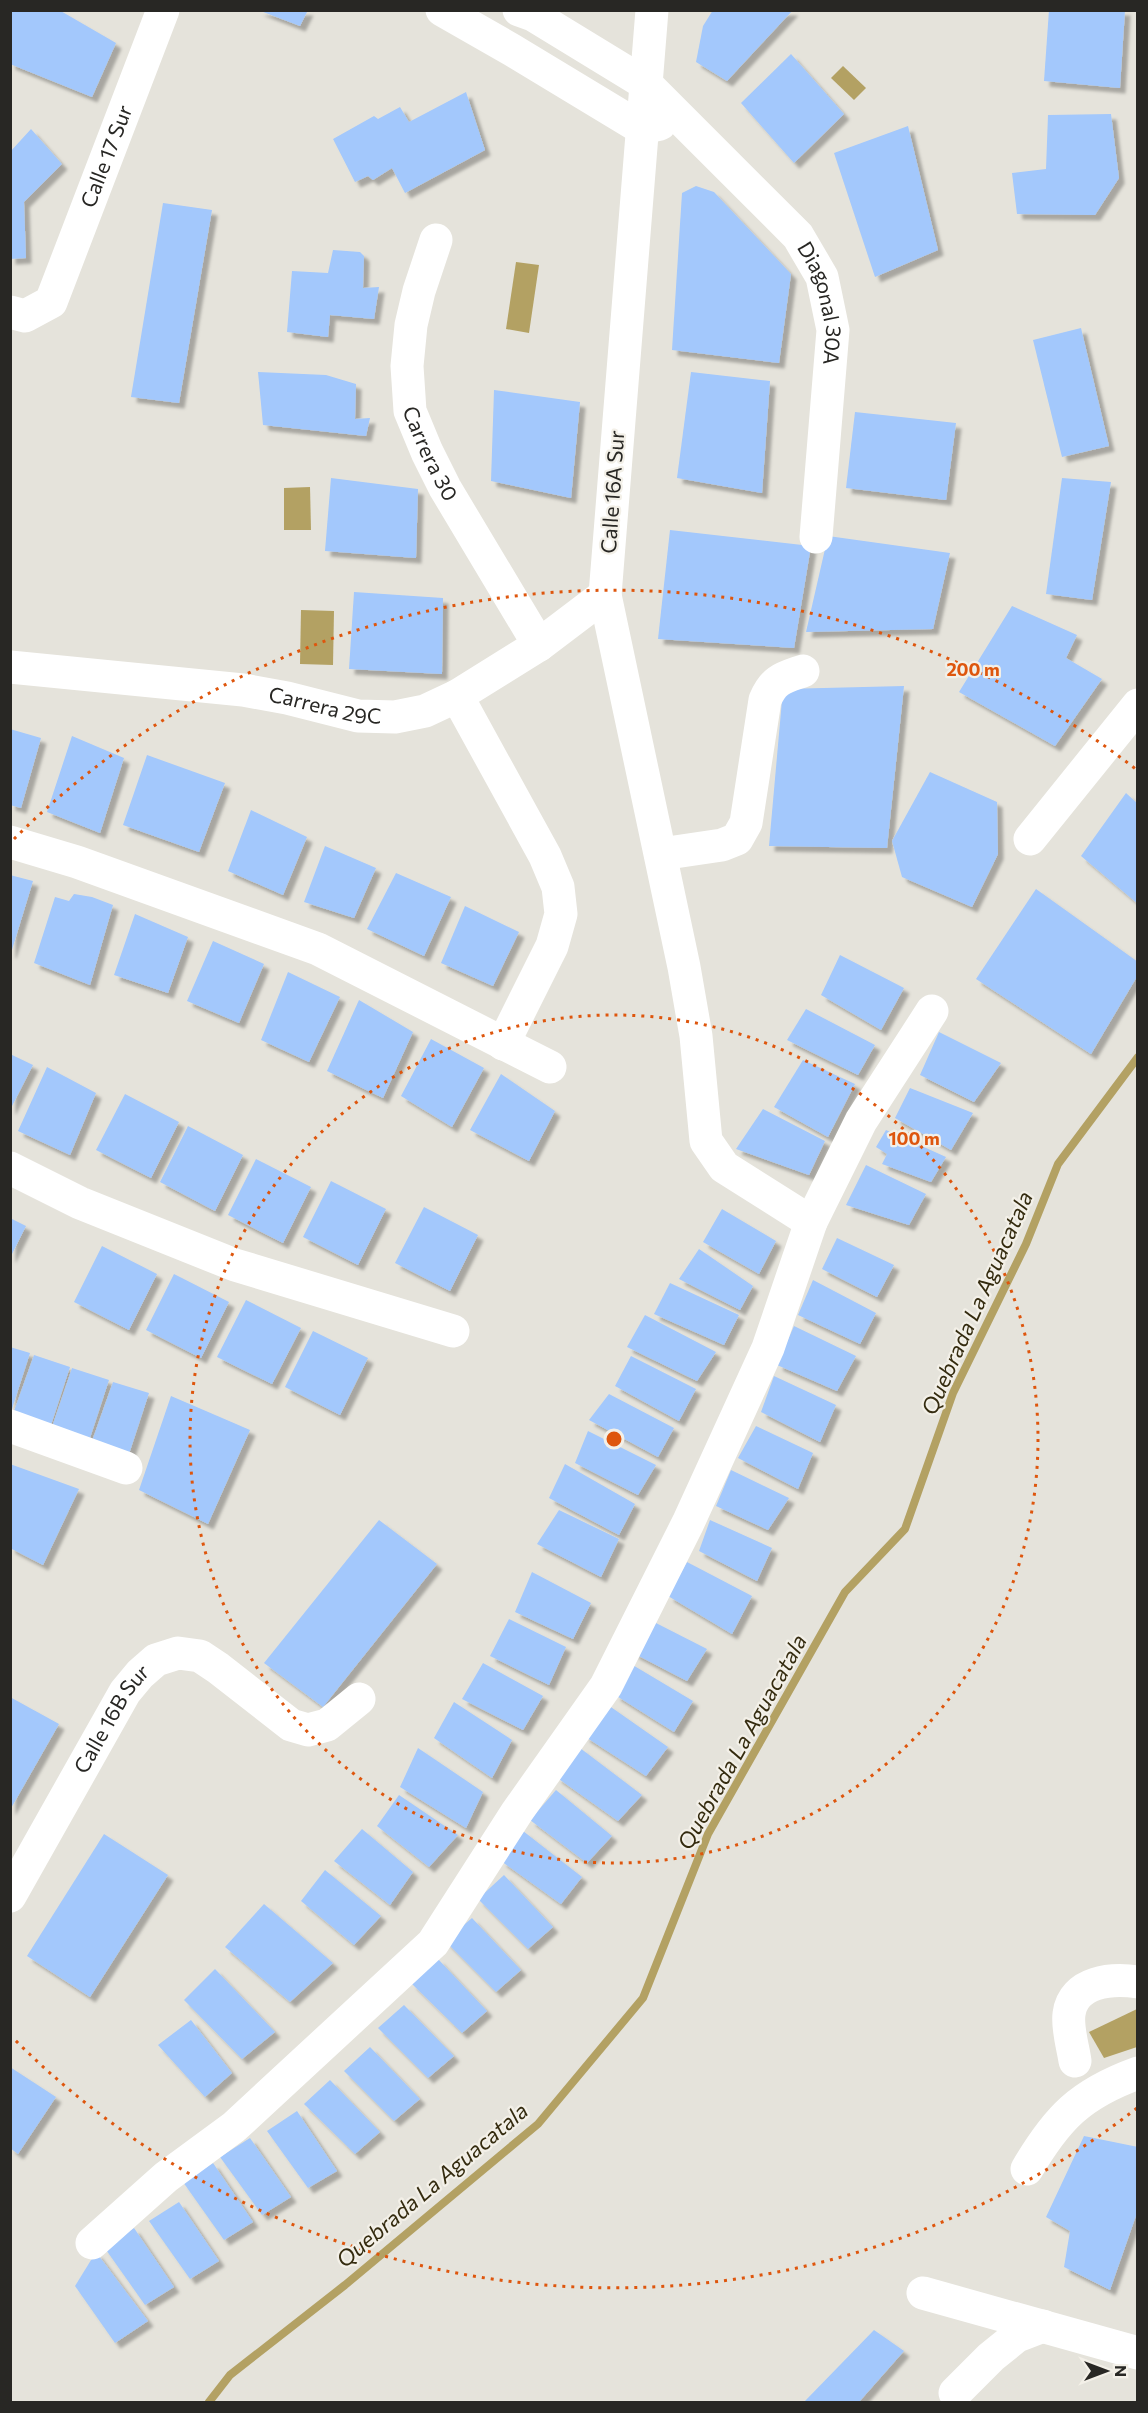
<svg xmlns="http://www.w3.org/2000/svg" width="1148" height="2413" viewBox="0 0 1148 2413" font-family="Commissioner,sans-serif">
  <style>
    .water { fill: #b3a163 }
    .lines { fill: none; stroke-linecap: round; stroke-linejoin: round }
    .stream { stroke: #b3a163; stroke-width: 8 }
    .building { fill: #a3c8fc; filter: url(#shadow) }
    .minor { stroke: #fff; stroke-width: 33 }
    .ring { fill: none; stroke: #de560d; stroke-width: 3; stroke-dasharray: 3 6 }
    .labels { text-anchor: middle; stroke-width: 4.5; stroke-linejoin: round; paint-order: stroke }
    .street-label { font-size: 21px; fill: #282724; stroke: #f3f0e8 }
    .water-label { font-size: 22px; font-style: italic; fill: #342b0f; stroke: #f3f0e8 }
    .centre { fill: #de560d; stroke: #f3f0e8; stroke-width: 3 }
    .ring-label { font-size: 18px; text-anchor: middle; font-weight: bold; fill: #de560d; stroke: #f3f0e8; stroke-width: 4.5; stroke-linejoin: round; paint-order: stroke }
  </style>
  <defs>
    <filter id="shadow"><feDropShadow dx="5.5" dy="5.5" stdDeviation="1.5" flood-color="#0004"/></filter>
  </defs>
  <rect width="100%" height="100%" fill="#e5e3db"/>
  <g class="water">
    <path d="M843 66 866 88 854 100 831 78Z"/>
    <path d="M516 262 539 265 529 333 506 329Z"/>
    <path d="M310 487 311 530H284V488Z"/>
    <path d="M301 610 334 611 333 665 300 664Z"/>
    <path d="M1137 2009V2047L1104 2058 1089 2032Z"/>
  </g>
  <g class="lines">
    <path class="stream" d="M209 2402 230 2375 345 2285 538 2124 643 1998 708 1834 845 1592 905 1529 953 1393 1026 1244 1058 1164 1138 1057"/>
  </g>
  <g class="building">
    <path d="M10 10H59L116 43 92 97 10 64Z"/>
    <path d="M258 10H308L300 26Z"/>
    <path d="M713 10H793L727 81 696 62 703 26Z"/>
    <path d="M1049 10H1125L1120 88 1044 81Z"/>
    <path d="M791 54 844 114 794 163 741 103Z"/>
    <path d="M466 92 485 150 405 193 392 168 373 180 368 176 355 182 333 139 374 116 378 119 400 107 409 122Z"/>
    <path d="M1111 114 1119 178 1095 215 1017 214 1012 173 1046 169 1048 115Z"/>
    <path d="M908 126 938 250 875 277 834 153Z"/>
    <path d="M31 129 62 164 24 202 26 258 10 259V152Z"/>
    <path d="M696 186 714 192 791 274 779 363 672 350 682 193Z"/>
    <path d="M163 203 212 210 179 403 131 397Z"/>
    <path d="M333 250 360 252 364 256 363 288 379 287 374 319 330 315 328 337 287 332 292 271 328 273Z"/>
    <path d="M1081 328 1109 446 1062 457 1033 340Z"/>
    <path d="M258 372 326 375 356 384 355 419 370 418 366 436 263 425Z"/>
    <path d="M691 372 770 381 762 493 677 478Z"/>
    <path d="M494 390 580 402 571 498 491 481Z"/>
    <path d="M855 412 956 423 946 500 846 488Z"/>
    <path d="M331 478 418 489 416 558 325 551Z"/>
    <path d="M1062 478 1111 482 1092 600 1046 594Z"/>
    <path d="M670 530 811 546 794 648 658 639Z"/>
    <path d="M828 536 950 553 933 629 806 632Z"/>
    <path d="M354 592 443 598 442 674 349 669Z"/>
    <path d="M1012 606 1077 635 1066 658 1102 679 1055 746 959 692Z"/>
    <path d="M904 686 887 848 769 846 783 689Z"/>
    <path d="M10 729 41 738 21 808 10 805Z"/>
    <path d="M72 736 124 758 100 833 47 812Z"/>
    <path d="M147 755 225 783 199 852 123 825Z"/>
    <path d="M930 772 997 802 998 854 972 907 902 877 892 841Z"/>
    <path d="M1126 793 1138 804V904L1081 856Z"/>
    <path d="M251 810 307 837 283 895 228 871Z"/>
    <path d="M325 846 376 868 354 918 304 902Z"/>
    <path d="M396 873 451 897 424 956 367 929Z"/>
    <path d="M10 875 33 881 11 953H10Z"/>
    <path d="M1036 889 1138 962V975L1091 1054 976 979Z"/>
    <path d="M74 894 92 897 113 905 90 985 34 963 55 897 69 901Z"/>
    <path d="M465 906 519 932 493 986 441 963Z"/>
    <path d="M135 914 188 937 168 993 114 975Z"/>
    <path d="M213 941 264 964 239 1023 187 1001Z"/>
    <path d="M840 955 904 988 881 1030 821 995Z"/>
    <path d="M288 972 340 997 309 1062 261 1040Z"/>
    <path d="M359 1000 413 1032 383 1098 327 1071Z"/>
    <path d="M806 1009 875 1045 858 1075 787 1040Z"/>
    <path d="M939 1032 1001 1063 974 1102 920 1075Z"/>
    <path d="M431 1039 484 1068 452 1127 401 1096Z"/>
    <path d="M10 1054 33 1065 10 1110Z"/>
    <path d="M803 1060 855 1084 828 1137 774 1107Z"/>
    <path d="M47 1067 96 1093 70 1155 18 1131Z"/>
    <path d="M501 1074 555 1111 529 1161 470 1130Z"/>
    <path d="M910 1088 973 1113 951 1150 895 1118Z"/>
    <path d="M125 1094 179 1122 151 1178 96 1150Z"/>
    <path d="M763 1109 825 1141 809 1175 736 1149Z"/>
    <path d="M188 1126 243 1155 215 1211 160 1182Z"/>
    <path d="M886 1130 946 1157 931 1182 882 1164 887 1154 876 1147Z"/>
    <path d="M256 1159 311 1187 283 1243 228 1215Z"/>
    <path d="M866 1165 926 1194 909 1225 846 1205Z"/>
    <path d="M331 1181 386 1209 358 1265 303 1237Z"/>
    <path d="M424 1207 478 1235 450 1291 395 1263Z"/>
    <path d="M722 1209 776 1241 759 1274 703 1242Z"/>
    <path d="M10 1218 26 1226 10 1258Z"/>
    <path d="M837 1238 894 1265 877 1297 822 1269Z"/>
    <path d="M102 1246 157 1274 129 1330 74 1302Z"/>
    <path d="M699 1249 753 1286 740 1310 679 1279Z"/>
    <path d="M174 1274 229 1302 201 1358 146 1330Z"/>
    <path d="M813 1280 876 1313 860 1344 798 1315Z"/>
    <path d="M670 1283 739 1315 724 1345 654 1314Z"/>
    <path d="M246 1300 301 1328 272 1384 217 1357Z"/>
    <path d="M645 1315 716 1352 697 1381 627 1347Z"/>
    <path d="M794 1326 856 1356 837 1391 777 1365Z"/>
    <path d="M313 1331 368 1358 340 1415 285 1387Z"/>
    <path d="M10 1347 30 1353 11 1412H10Z"/>
    <path d="M34 1355 70 1367 50 1428 13 1414Z"/>
    <path d="M631 1356 696 1389 679 1421 615 1386Z"/>
    <path d="M72 1368 109 1380 89 1441 52 1427Z"/>
    <path d="M774 1376 836 1405 820 1442 761 1412Z"/>
    <path d="M113 1382 149 1393 129 1454 92 1441Z"/>
    <path d="M609 1394 674 1428 658 1457 589 1420Z"/>
    <path d="M171 1396 250 1430 208 1524 139 1490Z"/>
    <path d="M756 1426 813 1453 798 1489 738 1458Z"/>
    <path d="M588 1431 656 1465 638 1495 575 1463Z"/>
    <path d="M10 1464 79 1489 43 1565 10 1548Z"/>
    <path d="M565 1464 635 1504 619 1535 549 1498Z"/>
    <path d="M731 1470 789 1498 768 1530 716 1506Z"/>
    <path d="M559 1510 619 1539 601 1577 537 1544Z"/>
    <path d="M379 1520 437 1564 323 1707 264 1663Z"/>
    <path d="M710 1520 772 1548 757 1581 699 1551Z"/>
    <path d="M687 1562 752 1596 732 1634 668 1596Z"/>
    <path d="M532 1572 591 1603 573 1639 515 1612Z"/>
    <path d="M509 1619 566 1647 549 1685 490 1656Z"/>
    <path d="M652 1621 707 1649 687 1681 633 1653Z"/>
    <path d="M483 1663 543 1696 523 1730 462 1699Z"/>
    <path d="M631 1664 693 1701 674 1732 615 1695Z"/>
    <path d="M10 1697 59 1724 10 1810Z"/>
    <path d="M454 1702 512 1740 492 1778 434 1738Z"/>
    <path d="M608 1705 668 1747 646 1776 584 1736Z"/>
    <path d="M418 1748 483 1792 466 1828 400 1787Z"/>
    <path d="M580 1748 642 1795 618 1821 556 1777Z"/>
    <path d="M556 1790 612 1836 587 1863 530 1820Z"/>
    <path d="M399 1795 458 1835 429 1867 377 1826Z"/>
    <path d="M362 1829 413 1872 390 1905 334 1861Z"/>
    <path d="M523 1831 582 1877 561 1904 501 1861Z"/>
    <path d="M104 1834 168 1875 90 1997 27 1956Z"/>
    <path d="M325 1870 381 1916 354 1945 301 1901Z"/>
    <path d="M504 1875 553 1927 528 1949 478 1899Z"/>
    <path d="M264 1904 333 1963 290 2002 225 1947Z"/>
    <path d="M472 1918 521 1970 496 1992 445 1941Z"/>
    <path d="M438 1959 487 2011 462 2033 411 1983Z"/>
    <path d="M215 1969 275 2032 242 2059 184 2000Z"/>
    <path d="M404 2005 454 2056 428 2078 378 2028Z"/>
    <path d="M191 2020 232 2073 205 2097 158 2045Z"/>
    <path d="M370 2047 420 2099 394 2121 344 2071Z"/>
    <path d="M10 2067 56 2097 18 2154 10 2148Z"/>
    <path d="M330 2080 380 2132 355 2154 304 2104Z"/>
    <path d="M297 2111 337 2171 308 2188 267 2131Z"/>
    <path d="M1084 2136 1138 2147V2210L1110 2290 1064 2267 1070 2231 1046 2217Z"/>
    <path d="M250 2138 291 2197 262 2215 220 2157Z"/>
    <path d="M213 2163 253 2222 224 2240 183 2182Z"/>
    <path d="M179 2202 219 2261 190 2279 149 2221Z"/>
    <path d="M134 2228 174 2287 145 2305 104 2247Z"/>
    <path d="M96 2252 148 2321 115 2343 75 2286Z"/>
    <path d="M874 2330 904 2351 859 2402H804Z"/>
  </g>
  <g class="lines">
    <g class="minor">
      <path d="M442 10 512 50 641 128 660 124"/>
      <path id="s1" d="M519 10 533 15 646 84 798 236 822 277 833 330 816 537"/>
      <path d="M652 10 605 595 684 967 696 1036 706 1141 724 1167 811 1222"/>
      <path id="s2" d="M436 240 419 291 411 325 407 366 410 411 427 452 445 488 539 645"/>
      <path id="s3" d="M10 312 25 316 51 302 163 10"/>
      <path id="s4" d="M10 667 243 690 287 698 358 716 395 717 425 711 457 696 539 645 605 595"/>
      <path d="M457 696 545 856 558 887 561 914 552 946 503 1044"/>
      <path d="M1030 839 1138 705"/>
      <path d="M10 842 77 862 318 949 550 1067"/>
      <path d="M661 854 722 845 737 839 746 823 765 700C774 679 783 678 803 671"/>
      <path d="M10 1168 80 1203 235 1265 453 1331"/>
      <path d="M10 1426 126 1468"/>
      <path id="s5" d="M10 1896 125 1692 140 1674 156 1660 178 1653 200 1656 218 1668 291 1725 308 1730 327 1725 359 1699"/>
      <path d="M1075 2061C1073 2047 1067 2028 1069 2014 1073 1981 1112 1978 1138 1982"/>
      <path d="M1027 2169C1057 2118 1080 2094 1138 2073"/>
      <path d="M92 2243 166 2177 234 2127 433 1943 517 1812 606 1686 688 1523 768 1348 811 1222 861 1121 932 1011"/>
      <path d="M923 2293 1138 2353"/>
      <path d="M955 2393 991 2357 1017 2336 1043 2326"/>
    </g>
  </g>
  <g class="ring">
    <circle cx="614" cy="1439" r="424"/>
    <path d="M1137 2108A849 849 0 0 1 14 2039M14 839A849 849 0 0 1 1137 770"/>
  </g>
  <g class="labels">
    <g class="street-label">
      <text dy="7" stroke="none"><textPath href="#s3" startOffset="201">Calle 17 Sur</textPath></text>
      <text dy="7" stroke="none"><textPath href="#s1" startOffset="435">Diagonal 30A</textPath></text>
      <text dy="7" stroke="none"><textPath href="#s2" startOffset="222">Carrera 30</textPath></text>
      <text transform="translate(613 492) rotate(-86)" y="7">Calle 16A Sur</text>
      <text dy="7" stroke="none"><textPath href="#s4" startOffset="318">Carrera 29C</textPath></text>
      <text dy="7" stroke="none"><textPath href="#s5" startOffset="204">Calle 16B Sur</textPath></text>
    </g>
    <g class="water-label">
      <text transform="translate(977 1303) rotate(-66)" y="8">Quebrada La Aguacatala</text>
      <text transform="translate(742 1742) rotate(-61)" y="8">Quebrada La Aguacatala</text>
      <text transform="translate(432 2185) rotate(-40)" y="8">Quebrada La Aguacatala</text>
    </g>
  </g>
  <circle cx="614" cy="1439" r="9" class="centre"/>
  <g class="ring-label">
    <text x="973" y="676">200 m</text>
    <text x="914" y="1145">100 m</text>
  </g>
  <rect width="1148" height="2413" fill="none" stroke="#282724" stroke-width="24"/>
  <g transform="translate(1106 2371) rotate(90)" stroke="#f3f0e8" stroke-width="4.5" paint-order="stroke">
  <path d="M0-4.5L10 22L0 15L-10 22Z" fill="#282724"/>
  <text y="-9" font-size="16" font-weight="bold" text-anchor="middle" fill="#282724">N</text>
  </g>
</svg>
